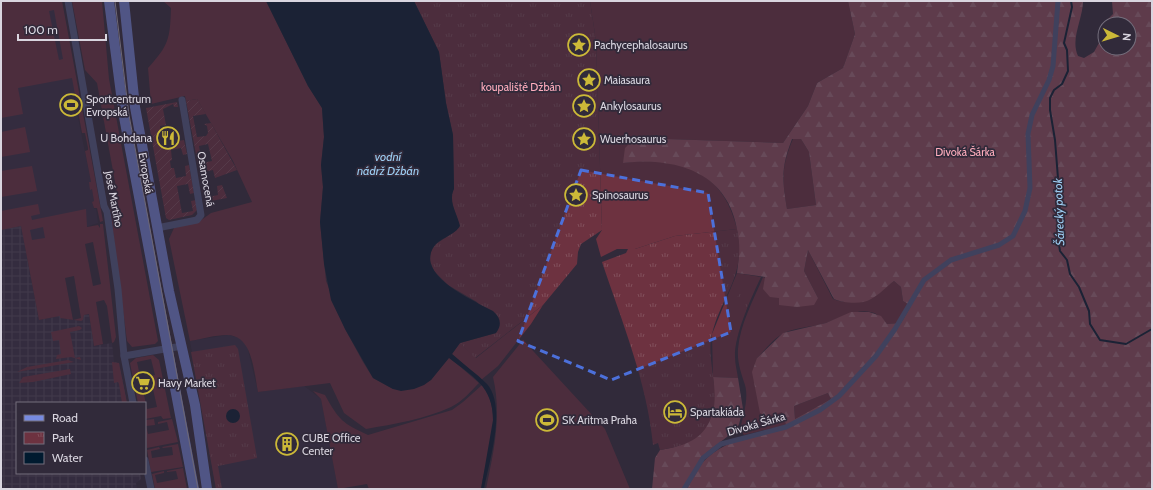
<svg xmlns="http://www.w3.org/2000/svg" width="1153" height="490" viewBox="0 0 1153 490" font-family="Cabin,sans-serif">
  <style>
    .built { fill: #393046 }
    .industrial { fill: url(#industrial-grid) }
    .grass { fill: #6d3240; fill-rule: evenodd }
    .forest { fill: url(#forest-firs); fill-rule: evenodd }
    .park { fill: url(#park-tufts) }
    .garden { fill: url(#garden-furrows); fill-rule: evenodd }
    .water { fill: #001a2f }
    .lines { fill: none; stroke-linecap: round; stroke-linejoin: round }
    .stream { stroke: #001a2f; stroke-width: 2 }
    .pedestrian { stroke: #535d87; stroke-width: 5 }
    .minor { stroke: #535d87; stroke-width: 7 }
    .primary { stroke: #778ae0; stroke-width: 10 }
    .tram { stroke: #b6b2bd; stroke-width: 1 }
    .marked { fill: none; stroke: #4c70da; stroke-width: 3; stroke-dasharray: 8 5; stroke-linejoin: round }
    .labels { text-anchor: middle; stroke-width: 3.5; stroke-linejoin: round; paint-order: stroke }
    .poi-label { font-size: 11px; fill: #d9d5df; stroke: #312a3a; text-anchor: start }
    .park-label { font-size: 11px; fill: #ffadbd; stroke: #312a3a }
    .street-label { font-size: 11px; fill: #d9d5df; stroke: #312a3a }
    .water-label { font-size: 12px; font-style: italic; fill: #9dcef3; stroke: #312a3a }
  </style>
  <defs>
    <pattern id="industrial-grid" width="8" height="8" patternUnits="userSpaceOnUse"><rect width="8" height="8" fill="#393046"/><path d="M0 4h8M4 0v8" fill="none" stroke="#554d60"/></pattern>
    <pattern id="forest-firs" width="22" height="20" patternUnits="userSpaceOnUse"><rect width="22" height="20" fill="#955160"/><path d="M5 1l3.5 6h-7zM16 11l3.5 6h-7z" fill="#a8717e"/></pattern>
    <pattern id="park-tufts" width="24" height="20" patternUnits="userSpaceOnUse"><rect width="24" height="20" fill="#6d3240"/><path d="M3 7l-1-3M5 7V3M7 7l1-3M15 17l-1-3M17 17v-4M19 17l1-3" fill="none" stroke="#814f5b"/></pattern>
    <pattern id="garden-furrows" width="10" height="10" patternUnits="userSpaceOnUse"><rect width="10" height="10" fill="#6d3240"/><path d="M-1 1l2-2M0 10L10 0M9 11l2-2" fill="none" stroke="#814f5b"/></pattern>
  </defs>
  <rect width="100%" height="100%" fill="#312a3a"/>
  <g class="built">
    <path d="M5 1H62L79 97 74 98 91 182 90 189H92L94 201 92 202 94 209H96L98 223 25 246 1 230V2Z"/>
    <path d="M228 335 240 338 247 346 258 392 304 386 321 399 338 489H216L190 341Z"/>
  </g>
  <path class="industrial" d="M21 226 39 320 60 316 62 318 81 321 84 315 89 314 94 346 112 343 114 362 119 363 127 403H17V473H140L141 479 136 483 137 489H1V230Z"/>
  <g class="grass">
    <path d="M5 1H62L103 221 100 222 97 208H94L92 202 94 201 92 189 90 190 89 182H91L85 151 88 150V148L85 133H82L72 78 18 88 23 114 1 118V2ZM54 10 63 59 59 60 49 11Z"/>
    <path d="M72 1H102L109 79 158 341 155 344 132 347 127 341 110 208 117 193 97 83 85 70Z"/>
    <path d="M163 1H266L308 86 322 108 324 137 321 165 323 187 320 222 326 281 345 329 363 362 373 378 393 389 431 380 449 357 479 383C471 391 462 402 451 407 425 419 394 424 366 429L344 413 330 383 258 392C254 373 253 335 227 335 215 335 202 339 190 341L169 239 174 228 200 221 211 213 252 202 233 161 197 99 186 101 185 96 151 104 148 68C169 45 170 39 171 8Z"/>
    <path d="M590 1H848L855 34 843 68 817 83 808 106 783 143 635 138 623 163C679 156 723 170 737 229L675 236 635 249H617L601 257 596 239 602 230 596 41Z"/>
    <path d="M25 127 30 152 1 157V132Z"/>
    <path d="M793 139H801L809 152 816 205 787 209C782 180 781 167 793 139Z"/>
    <path d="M32 166 37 191 1 197V171Z"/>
    <path d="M38 204 40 214 31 216 32 220 86 209 87 227 98 225 100 228V224H103L116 337 114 342 112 343 107 306 104 300 96 302 103 344 94 346 89 314 84 315 83 320 81 321 60 318V316L39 320 21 226 1 230V211ZM43 227 45 238 32 240 30 230ZM93 242 101 284 93 286 85 244ZM74 276 81 318 73 320 65 278Z"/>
    <path d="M808 250 833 299C855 308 876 294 894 281L901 287 903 301 911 306 901 323 887 324C870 300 847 316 826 323 813 327 797 327 784 333 774 338 765 350 757 358L768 416 782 411 786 425 744 435 740 430C743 416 749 399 745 385 741 373 737 362 738 349 740 324 754 299 763 277L818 298 804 271Z"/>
    <path d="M737 273 761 277C752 296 734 335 735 357 735 364 737 371 738 378L713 377 712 334Z"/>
    <path d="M543 305 531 324 498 366 481 380 452 354 460 343 476 358Z"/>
    <path d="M79 326 82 328 80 330 70 332 75 358 80 357 81 360 71 357 56 359 57 355 61 354 59 340 53 341 51 332Z"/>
    <path d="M523 340 605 429 630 489H486C494 450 502 416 493 377Z"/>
    <path d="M153 355 159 360 171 418 163 419 161 416 145 419V403H138L130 363 136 358ZM151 359 155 375 150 376 157 407 147 409 137 362Z"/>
    <path d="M68 360 74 362 17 372 27 367Z"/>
    <path d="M112 362 119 363 127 403H122L119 384 118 382 114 383Z"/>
    <path d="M70 369 71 374 33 382 19 383 23 377Z"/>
    <path d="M482 385C505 414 486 456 481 489H369L367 484 338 489 321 399 313 391 325 395C339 420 342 423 368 435L452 410 463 402Z"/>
    <path d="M828 393 831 399 795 419 794 406Z"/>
    <path d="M154 419 155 425 146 426 148 434 169 430 167 422 158 424V422L172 419 178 442 147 448 145 420Z"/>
    <path d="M178 444 183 467 151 472 147 450 159 447 160 449 151 451 152 458 173 455 172 447 163 448 162 447Z"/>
    <path d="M183 468 187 489H155L152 474 164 471V473L155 475 157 483 178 479 176 471 167 472V471Z"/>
  </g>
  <g class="forest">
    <path d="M848 1H1083C1083 19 1070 39 1078 56L1084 58 1094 52 1105 32V48H1129V24H1106L1107 20 1113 14 1112 1H1152V489H687C693 478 698 466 707 458 727 439 760 434 786 425L782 412 767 416 760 413 752 372 757 358 783 333 826 323 851 312H869L881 316 887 324 901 323 911 306 903 301 901 287 894 281C886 287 879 295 871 299 862 305 843 303 834 299L808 250 804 271 818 298 814 305 797 307 779 305V298L770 297 763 289 765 277 737 273C749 191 700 154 623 163L625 148 635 138 783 143 808 106 817 83 843 68 855 34ZM792 139H801L809 152 816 205 787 209C782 179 781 168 792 139ZM828 393 831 399 795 419 794 406Z"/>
    <path d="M713 377 738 378 743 409 739 424 736 430 706 453 682 489H652L655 458 660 450C705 443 718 421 713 377Z"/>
  </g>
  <g class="park">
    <path d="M414 1H590L596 41 602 230 581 244 578 252 577 264 543 305 475 358 460 343 496 333 477 302 448 285 434 271 430 261 431 251 436 244 457 230C457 226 458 221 457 217 453 206 449 199 454 188L453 135 446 103 439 52Z"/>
    <path d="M737 229C747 275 722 294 712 334 705 364 725 397 707 426 697 443 678 447 660 450L658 443 653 445C647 382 622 322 602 262L626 253 628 249H635L675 236Z"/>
    <path d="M742 288 752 292 745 313 732 307Z"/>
    <path d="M235 345 238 349 257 458 218 466 222 489H216L191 352Z"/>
  </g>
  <g class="garden">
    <path d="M197 99 206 114 193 116 197 137 206 136 208 133 207 126 204 124 211 123 237 170 215 178 213 170 204 172 205 180 201 181 186 101ZM208 144 212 161 202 163 199 146Z"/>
    <path d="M177 102 178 107H174L173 104 163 109 166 125 160 126 161 134 164 133 166 143 184 140 187 154 183 155 181 148 171 150 172 160 170 161 171 168H174L176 178 186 176 185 166 189 165 194 193 190 194 188 184 177 186 182 213 193 211 191 201 196 200 197 210 192 215 169 220 166 218 146 108Z"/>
    <path d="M222 185 227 198 211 201V198H206L207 202H205L202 189 207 188 209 197 218 195 217 186Z"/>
  </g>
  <g class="water">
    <path d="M266 1H414L439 52 446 103 453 135 454 189C448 202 457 213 460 226 453 237 437 238 432 250 419 277 475 301 493 311 501 318 502 325 496 333L460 343 452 354C463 364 476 373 487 384 507 407 489 462 484 489H481L493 420C493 386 473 377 449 358L431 380 424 385 414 389 401 391 393 389 373 378 345 329 331 300 324 264 320 222 323 187 321 165 324 137 322 108 308 86Z"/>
    <circle cx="233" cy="416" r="7"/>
  </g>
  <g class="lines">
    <path class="stream" d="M1071 1 1072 7 1064 43 1067 50 1068 71 1062 84 1054 90 1050 98V110L1055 140 1060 204 1058 238 1060 251 1067 260 1070 274 1079 287 1089 311 1090 324 1100 340 1126 344 1152 329"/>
    <path class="pedestrian" d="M684 489 703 458 721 444 786 427 820 410 839 396 876 356 895 329 924 280 951 260 999 245 1013 236 1025 211 1030 188 1028 134 1032 115 1049 80 1053 66 1058 1"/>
    <g class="minor">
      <path d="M68 1 104 206 107 212 118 289 124 356 133 403"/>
      <path d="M157 228 197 220 201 215 182 100"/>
      <path d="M124 356 182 346"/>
      <path d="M145 460 151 489"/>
    </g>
    <g class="primary">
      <path d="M109 1 124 117 194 489"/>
      <path d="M124 1 135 107 169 291 195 405 207 489"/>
    </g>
    <path class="tram" d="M115 1 129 115 198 489"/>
  </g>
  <path d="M0 0H1153V490H0ZM581 170 708 193 731 332 611 380 518 341Z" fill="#312a3a" fill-opacity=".55" fill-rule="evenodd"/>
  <path class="marked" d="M581 170 708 193 731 332 611 380 518 341Z"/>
  <defs>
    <g id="sight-ring" transform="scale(1.15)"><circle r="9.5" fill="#312a3a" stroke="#ccb938" stroke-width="1.5"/><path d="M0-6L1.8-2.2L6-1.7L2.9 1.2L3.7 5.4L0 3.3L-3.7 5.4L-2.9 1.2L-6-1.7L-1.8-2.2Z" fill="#ccb938"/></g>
    <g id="stadium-ring" transform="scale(1.15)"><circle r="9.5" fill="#312a3a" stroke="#ccb938" stroke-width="1.5"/><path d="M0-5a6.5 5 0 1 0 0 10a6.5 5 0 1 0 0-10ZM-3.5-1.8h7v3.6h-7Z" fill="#ccb938"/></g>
    <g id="restaurant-ring" transform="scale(1.15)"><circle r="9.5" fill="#312a3a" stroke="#ccb938" stroke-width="1.5"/><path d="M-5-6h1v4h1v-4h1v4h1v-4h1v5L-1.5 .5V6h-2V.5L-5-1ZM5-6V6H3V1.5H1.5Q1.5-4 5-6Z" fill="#ccb938"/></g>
    <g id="supermarket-ring" transform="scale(1.15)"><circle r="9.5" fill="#312a3a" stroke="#ccb938" stroke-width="1.5"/><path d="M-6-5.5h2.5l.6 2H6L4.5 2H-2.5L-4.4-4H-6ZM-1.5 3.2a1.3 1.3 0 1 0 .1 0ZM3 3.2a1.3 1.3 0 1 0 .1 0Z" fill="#ccb938"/></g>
    <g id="hotel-ring" transform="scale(1.15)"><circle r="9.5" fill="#312a3a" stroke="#ccb938" stroke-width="1.5"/><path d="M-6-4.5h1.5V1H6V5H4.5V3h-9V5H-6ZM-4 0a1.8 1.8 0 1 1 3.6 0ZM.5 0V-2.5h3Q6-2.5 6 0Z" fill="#ccb938"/></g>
    <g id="building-ring" transform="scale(1.15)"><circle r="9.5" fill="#312a3a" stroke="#ccb938" stroke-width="1.5"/><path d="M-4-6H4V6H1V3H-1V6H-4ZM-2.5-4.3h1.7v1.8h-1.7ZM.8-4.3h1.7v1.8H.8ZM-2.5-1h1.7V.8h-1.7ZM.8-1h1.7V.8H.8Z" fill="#ccb938"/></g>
  </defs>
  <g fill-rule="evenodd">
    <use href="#sight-ring" x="579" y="45"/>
    <use href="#sight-ring" x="589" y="80"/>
    <use href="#stadium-ring" x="71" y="105"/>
    <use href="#sight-ring" x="584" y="106"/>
    <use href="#restaurant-ring" x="168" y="138"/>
    <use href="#sight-ring" x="584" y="139"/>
    <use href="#sight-ring" x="576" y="195"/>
    <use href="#supermarket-ring" x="143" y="383"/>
    <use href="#hotel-ring" x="675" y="412"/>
    <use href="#stadium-ring" x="547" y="420"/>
    <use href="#building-ring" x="287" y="444"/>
  </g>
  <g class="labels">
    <g class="poi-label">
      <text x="594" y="49">Pachycephalosaurus</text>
      <text x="604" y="84">Maiasaura</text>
      <text x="86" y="103">Sportcentrum<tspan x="86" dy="13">Evropská</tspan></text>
      <text x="600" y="110">Ankylosaurus</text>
      <text x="152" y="142" text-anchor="end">U Bohdana</text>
      <text x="600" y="143">Wuerhosaurus</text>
      <text x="592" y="199">Spinosaurus</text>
      <text x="158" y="387">Havy Market</text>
      <text x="690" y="416">Spartakiáda</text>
      <text x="562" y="424">SK Aritma Praha</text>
      <text x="302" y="442">CUBE Office<tspan x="302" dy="13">Center</tspan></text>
    </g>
    <g class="park-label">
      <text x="521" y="91">koupaliště Džbán</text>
      <text x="965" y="156">Divoká Šárka</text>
    </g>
    <g class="street-label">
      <text transform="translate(146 173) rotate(80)" y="4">Evropská</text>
      <text transform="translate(206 179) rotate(80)" y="4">Osamocená</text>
      <text transform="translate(114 199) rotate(79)" y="4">José Martího</text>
      <text transform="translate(756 424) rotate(-16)" y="4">Divoká Šárka</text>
    </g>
    <g class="water-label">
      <text x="388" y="161">vodní<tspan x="388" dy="14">nádrž Džbán</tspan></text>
      <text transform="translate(1059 212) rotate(-92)" y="4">Šárecký potok</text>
    </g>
  </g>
  <rect width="1153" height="490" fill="none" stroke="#d9d5df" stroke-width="4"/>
  <rect x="16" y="402" width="130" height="72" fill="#312a3a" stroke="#746e7c"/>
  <rect x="24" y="415" width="20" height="6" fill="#778ae0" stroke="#746e7c"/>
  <text x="52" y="422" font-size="12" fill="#d9d5df">Road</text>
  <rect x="24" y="432" width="20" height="12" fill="url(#park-tufts)" stroke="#746e7c"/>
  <text x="52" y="442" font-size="12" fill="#d9d5df">Park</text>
  <rect x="24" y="452" width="20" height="12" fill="#001a2f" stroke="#746e7c"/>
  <text x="52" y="462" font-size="12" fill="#d9d5df">Water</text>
  <g transform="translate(1117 36) rotate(95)"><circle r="19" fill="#312a3a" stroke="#746e7c"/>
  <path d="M0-3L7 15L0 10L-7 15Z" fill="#ccb938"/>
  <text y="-6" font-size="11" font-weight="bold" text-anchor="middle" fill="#d9d5df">N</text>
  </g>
  <path d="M18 34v6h88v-6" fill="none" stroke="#d9d5df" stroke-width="2"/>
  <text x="24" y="34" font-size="12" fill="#d9d5df" stroke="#312a3a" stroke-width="3" paint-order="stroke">100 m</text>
</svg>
